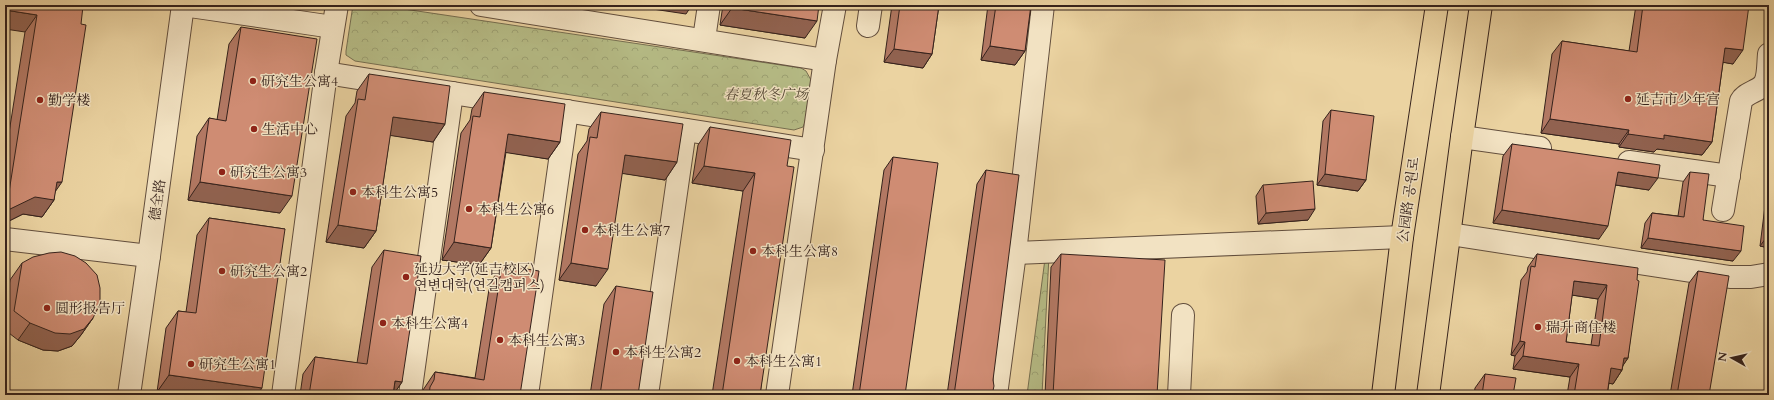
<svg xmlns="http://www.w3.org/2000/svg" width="1774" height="400" viewBox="0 0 1774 400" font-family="Cardo,'Noto Serif SC','Noto Serif KR',serif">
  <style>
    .forest { fill: url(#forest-crowns); stroke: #766f51 }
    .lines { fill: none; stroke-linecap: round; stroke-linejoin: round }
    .minor-casing { stroke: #624e3d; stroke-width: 24 }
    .major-casing { stroke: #35221c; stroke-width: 24 }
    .minor { stroke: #f2e2c2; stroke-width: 22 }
    .major { stroke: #ebd3a1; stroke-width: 22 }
    .wall { fill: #b27863; stroke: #35221c; fill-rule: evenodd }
    .shaded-wall { fill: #916250; stroke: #35221c }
    .building { fill: #cf8c73; stroke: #35221c; fill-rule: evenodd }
    .poi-dot { fill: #8f2418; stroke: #f2e2c2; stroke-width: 1.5 }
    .labels { text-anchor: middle; stroke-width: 3; stroke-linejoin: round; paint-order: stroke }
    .poi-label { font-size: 14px; fill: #35221c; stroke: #f2e2c2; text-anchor: start }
    .park-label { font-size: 14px; font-style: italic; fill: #554836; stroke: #f2e2c2 }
    .street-label { font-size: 14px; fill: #35221c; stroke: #f2e2c2 }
  </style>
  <defs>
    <pattern id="forest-crowns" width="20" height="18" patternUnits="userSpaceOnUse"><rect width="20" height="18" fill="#b6bc86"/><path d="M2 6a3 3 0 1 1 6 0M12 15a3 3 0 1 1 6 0" fill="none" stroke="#9da173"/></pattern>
  </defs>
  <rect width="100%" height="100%" fill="#ebd3a1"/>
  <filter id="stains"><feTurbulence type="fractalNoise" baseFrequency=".005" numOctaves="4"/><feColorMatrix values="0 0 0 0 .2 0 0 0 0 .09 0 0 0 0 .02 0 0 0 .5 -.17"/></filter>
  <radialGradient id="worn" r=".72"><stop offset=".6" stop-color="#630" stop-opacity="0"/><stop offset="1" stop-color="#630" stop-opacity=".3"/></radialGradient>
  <g class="forest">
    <path d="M353 5H377L801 68 806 71 811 80 805 122 803 127 794 130 355 61 346 55V51Z"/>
    <path d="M1049 255 1042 395H1027L1045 259Z"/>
  </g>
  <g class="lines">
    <g class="minor-casing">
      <g id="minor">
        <path d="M183 5 333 27"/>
        <path d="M481 5 825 60"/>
        <path d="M868 26 871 5"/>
        <path d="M704 39 709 5"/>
        <path d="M326 73 813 150"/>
        <path d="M1462 137 1540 148"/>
        <path d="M1629 162 1729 176"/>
        <path d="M1723 210 1741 101C1746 92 1758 92 1764 84 1769 77 1768 63 1769 54"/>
        <path d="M1450 234 1730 277H1751L1769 274"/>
        <path d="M5 239 149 256"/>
        <path d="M1015 253 1402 237"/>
        <path d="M129 395 149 256 183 5"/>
        <path d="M283 395 326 73 337 5"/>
        <path d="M410 395 452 93"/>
        <path d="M527 395 567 111"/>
        <path d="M647 395 685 130"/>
        <path d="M777 395 825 60 835 5"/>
        <path d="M996 395 1015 253 1043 5"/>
        <path d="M1179 395 1183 315"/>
      </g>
    </g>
    <g class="major-casing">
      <g id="major">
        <path d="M1383 395 1402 237 1437 5"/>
        <path d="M1428 395 1462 137 1481 5"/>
      </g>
    </g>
    <use href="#minor" class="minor"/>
    <use href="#major" class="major"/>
  </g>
  <g class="wall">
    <path d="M5 5H73L54 200 42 217 23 214 5 223V158L25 32Z"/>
    <path d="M723 5H819L805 38 720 25Z"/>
    <path d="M892 5H939L932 54 923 68 884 62Z"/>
    <path d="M988 5H1031L1025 51 1015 65 981 60Z"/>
    <path d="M1636 5H1749L1733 64 1723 62 1712 142 1702 155 1657 149 1654 152 1619 147V144L1541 133 1552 54 1562 41 1629 51Z"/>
    <path d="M241 27 280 213 188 200 197 136 209 118 217 120 229 44Z"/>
    <path d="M369 74 445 124 433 142 390 135 376 231 364 248 326 242 346 116 355 103 357 91Z"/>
    <path d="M484 92 560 142 548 159 506 152 491 248 479 265 442 260 461 133 470 120 472 109Z"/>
    <path d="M1331 110 1366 180 1358 191 1317 185 1323 121Z"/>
    <path d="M601 112 677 162 665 180 622 173 596 286 559 280 578 154 587 141 589 129Z"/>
    <path d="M710 127 787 166 760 395H712L743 191 692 183 698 145Z"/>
    <path d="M1512 144 1649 190 1615 185 1599 239 1493 223 1503 156Z"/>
    <path d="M893 157 905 395H852L884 170Z"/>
    <path d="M986 170 993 380 992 395H947L977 184Z"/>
    <path d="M1690 172 1703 220 1733 261 1641 248 1645 223 1652 213 1678 216 1683 182Z"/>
    <path d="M1769 174V248L1760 246Z"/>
    <path d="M1263 185 1308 220 1258 224 1256 196Z"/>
    <path d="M209 218 285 229 157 392 166 328 178 311 186 312 197 235Z"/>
    <path d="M384 250 402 382 393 395H300L303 374 315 357 357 363 372 267Z"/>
    <path d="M1061 254 1157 395H1045L1051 267Z"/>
    <path d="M1537 254 1637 280 1628 358 1623 365 1622 370 1613 384 1609 383 1607 395H1567L1570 377 1513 369 1515 356 1511 355 1521 280 1527 272 1528 267ZM1572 295 1598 299 1591 345 1566 342Z"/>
    <path d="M22 263 93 318 81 335 72 346 58 351 43 350 18 340 5 330V311L10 280Z"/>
    <path d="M502 265 520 395H423V390L435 372 475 378 490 283Z"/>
    <path d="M1698 271 1709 395H1670L1689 283Z"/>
    <path d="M616 286 638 395H590L604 304Z"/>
    <path d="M1485 374 1513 395H1474L1475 388Z"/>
  </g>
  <g class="shaded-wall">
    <path d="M626 5H692L686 14Z"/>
    <path d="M732 8 817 21 805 38 720 25Z"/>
    <path d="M5 10 37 15 25 32 5 29Z"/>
    <path d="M990 46 1025 51 1015 65 981 60Z"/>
    <path d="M1725 48 1743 50 1733 64 1715 61Z"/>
    <path d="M894 49 932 54 923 68 884 62Z"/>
    <path d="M393 117 445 124 433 142 381 134Z"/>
    <path d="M1550 119 1629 130 1619 144 1541 133Z"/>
    <path d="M508 134 560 142 548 159 496 151Z"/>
    <path d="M1628 134 1664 135 1712 142 1702 155 1657 149 1654 152 1619 147Z"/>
    <path d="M625 155 677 162 665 180 613 172Z"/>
    <path d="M704 166 755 173 743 191 692 183Z"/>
    <path d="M1618 172 1658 178 1649 190 1609 184Z"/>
    <path d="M1325 174 1366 180 1358 191 1317 185Z"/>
    <path d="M57 182H62L50 199 54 200 42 217 23 214 5 223V213L6 211Z"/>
    <path d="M200 182 292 196 280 213 188 200Z"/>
    <path d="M1315 209 1308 220 1258 224 1266 213Z"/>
    <path d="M1502 210 1608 226 1599 239 1493 223Z"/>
    <path d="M338 225 376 231 364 248 326 242Z"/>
    <path d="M1769 234V248L1760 246Z"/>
    <path d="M1648 238 1741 251 1733 261 1641 248Z"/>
    <path d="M454 242 491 248 479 265 442 260Z"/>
    <path d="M571 263 608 269 596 286 559 280Z"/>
    <path d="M1574 281 1607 285 1598 299 1565 294Z"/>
    <path d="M93 318 81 335 72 346 58 351 43 350 18 340 30 323Z"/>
    <path d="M1520 341 1525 342 1515 356 1511 355Z"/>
    <path d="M1523 356 1579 364 1570 377 1513 369Z"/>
    <path d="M1624 358H1628L1620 370H1622L1613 384 1602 382 1611 368Z"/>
    <path d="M169 375 262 388 257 395H177L157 392Z"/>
    <path d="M395 381 402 382 393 395Z"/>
  </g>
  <g class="building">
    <path d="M5 5H73L83 6 81 24 86 25 62 182H57L54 200 35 197 6 211 37 15 5 10Z"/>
    <path d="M733 5H819L817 21 732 8Z"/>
    <path d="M900 5H939L932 54 894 49Z"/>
    <path d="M996 5H1031L1025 51 990 46Z"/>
    <path d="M1643 5H1749L1743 50 1725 48 1712 142 1664 135V139L1628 134 1629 130 1550 119 1562 41 1637 52Z"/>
    <path d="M241 27 317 39 292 196 200 182 209 118 226 121Z"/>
    <path d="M369 74 450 86 445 124 393 117 376 231 338 225 358 99 365 100Z"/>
    <path d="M484 92 565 104 560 142 508 134 491 248 454 242 473 116 480 117Z"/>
    <path d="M1331 110 1374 116 1366 180 1325 174Z"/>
    <path d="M601 112 683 124 677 162 625 155 608 269 571 263 590 137 597 138Z"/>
    <path d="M710 127 791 140 787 166 794 167 760 395H722L755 173 704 166Z"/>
    <path d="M1512 144 1660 165 1658 178 1618 172 1608 226 1502 210Z"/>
    <path d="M893 157 938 163 905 395H859Z"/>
    <path d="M986 170 1019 175 993 380 994 386 992 395H954Z"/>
    <path d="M1690 172 1709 174 1703 220 1744 226 1741 251 1648 238 1652 213 1684 217Z"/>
    <path d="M1313 181 1315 209 1266 213 1263 185Z"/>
    <path d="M209 218 285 229 262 388 169 375 178 311 196 313Z"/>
    <path d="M384 250 421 256 402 382 395 381 393 395H309L315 357 367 364Z"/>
    <path d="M61 252 75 256 86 263 97 275 100 288V304L93 318 84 329 70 334 55 333 30 323 14 311 22 263 33 257 49 253Z"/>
    <path d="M1061 254 1165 260 1157 395H1053Z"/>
    <path d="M1537 254 1638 268 1637 280 1639 281 1628 358H1624L1622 370 1611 368 1607 395H1574L1579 364 1523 356 1525 342 1520 341 1531 266 1535 267ZM1574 281 1607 285 1599 346 1566 342Z"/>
    <path d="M502 265 539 271 520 395H429L430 387 434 380 435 372 484 380Z"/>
    <path d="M1698 271 1729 276 1709 395H1677Z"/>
    <path d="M616 286 653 292 638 395H600Z"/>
    <path d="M1485 374 1516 378 1513 395H1482Z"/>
    <path d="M547 393 561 395H547Z"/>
  </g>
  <g class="poi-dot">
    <circle cx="253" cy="81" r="4"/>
    <circle cx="1628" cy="99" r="4"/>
    <circle cx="40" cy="100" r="4"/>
    <circle cx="254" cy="129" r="4"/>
    <circle cx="222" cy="172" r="4"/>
    <circle cx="353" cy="192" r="4"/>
    <circle cx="469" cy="209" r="4"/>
    <circle cx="585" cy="230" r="4"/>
    <circle cx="753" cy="251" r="4"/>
    <circle cx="222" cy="271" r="4"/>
    <circle cx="406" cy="277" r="4"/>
    <circle cx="47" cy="308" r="4"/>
    <circle cx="383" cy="323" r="4"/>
    <circle cx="1538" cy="327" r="4"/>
    <circle cx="500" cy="340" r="4"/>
    <circle cx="616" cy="352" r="4"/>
    <circle cx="737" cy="361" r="4"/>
    <circle cx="191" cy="364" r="4"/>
  </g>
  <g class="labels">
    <g class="poi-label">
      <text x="261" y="86">研究生公寓4</text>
      <text x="1636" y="104">延吉市少年宫</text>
      <text x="48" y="105">勤学楼</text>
      <text x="262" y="134">生活中心</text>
      <text x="230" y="177">研究生公寓3</text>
      <text x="361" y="197">本科生公寓5</text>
      <text x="477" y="214">本科生公寓6</text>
      <text x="593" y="235">本科生公寓7</text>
      <text x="761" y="256">本科生公寓8</text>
      <text x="414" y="274">延边大学(延吉校区)<tspan x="414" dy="16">연변대학(연길캠퍼스)</tspan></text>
      <text x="230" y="276">研究生公寓2</text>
      <text x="55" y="313">圆形报告厅</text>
      <text x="391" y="328">本科生公寓4</text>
      <text x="1546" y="332">瑞升商住楼</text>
      <text x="508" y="345">本科生公寓3</text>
      <text x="624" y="357">本科生公寓2</text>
      <text x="745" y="366">本科生公寓1</text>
      <text x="199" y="369">研究生公寓1</text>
    </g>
    <g class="park-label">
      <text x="766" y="99">春夏秋冬广场</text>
    </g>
    <g class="street-label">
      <text transform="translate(157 200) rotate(-82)" y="5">德全路</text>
      <text transform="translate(1408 200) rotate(-82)" y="5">公园路 공원로</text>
    </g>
  </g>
  <rect width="1774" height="400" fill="none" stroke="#ebd3a1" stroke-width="20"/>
  <rect x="6" y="6" width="1762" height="388" fill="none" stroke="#35221c" stroke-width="2"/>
  <rect x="10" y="10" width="1754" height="380" fill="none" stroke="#35221c"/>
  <g transform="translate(1732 358) rotate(278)" stroke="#f2e2c2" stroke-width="3" paint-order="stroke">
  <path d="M0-3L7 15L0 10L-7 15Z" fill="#35221c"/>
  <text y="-6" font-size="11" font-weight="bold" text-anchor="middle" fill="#35221c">N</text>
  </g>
  <rect width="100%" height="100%" filter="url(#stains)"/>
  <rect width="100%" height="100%" fill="url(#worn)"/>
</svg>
